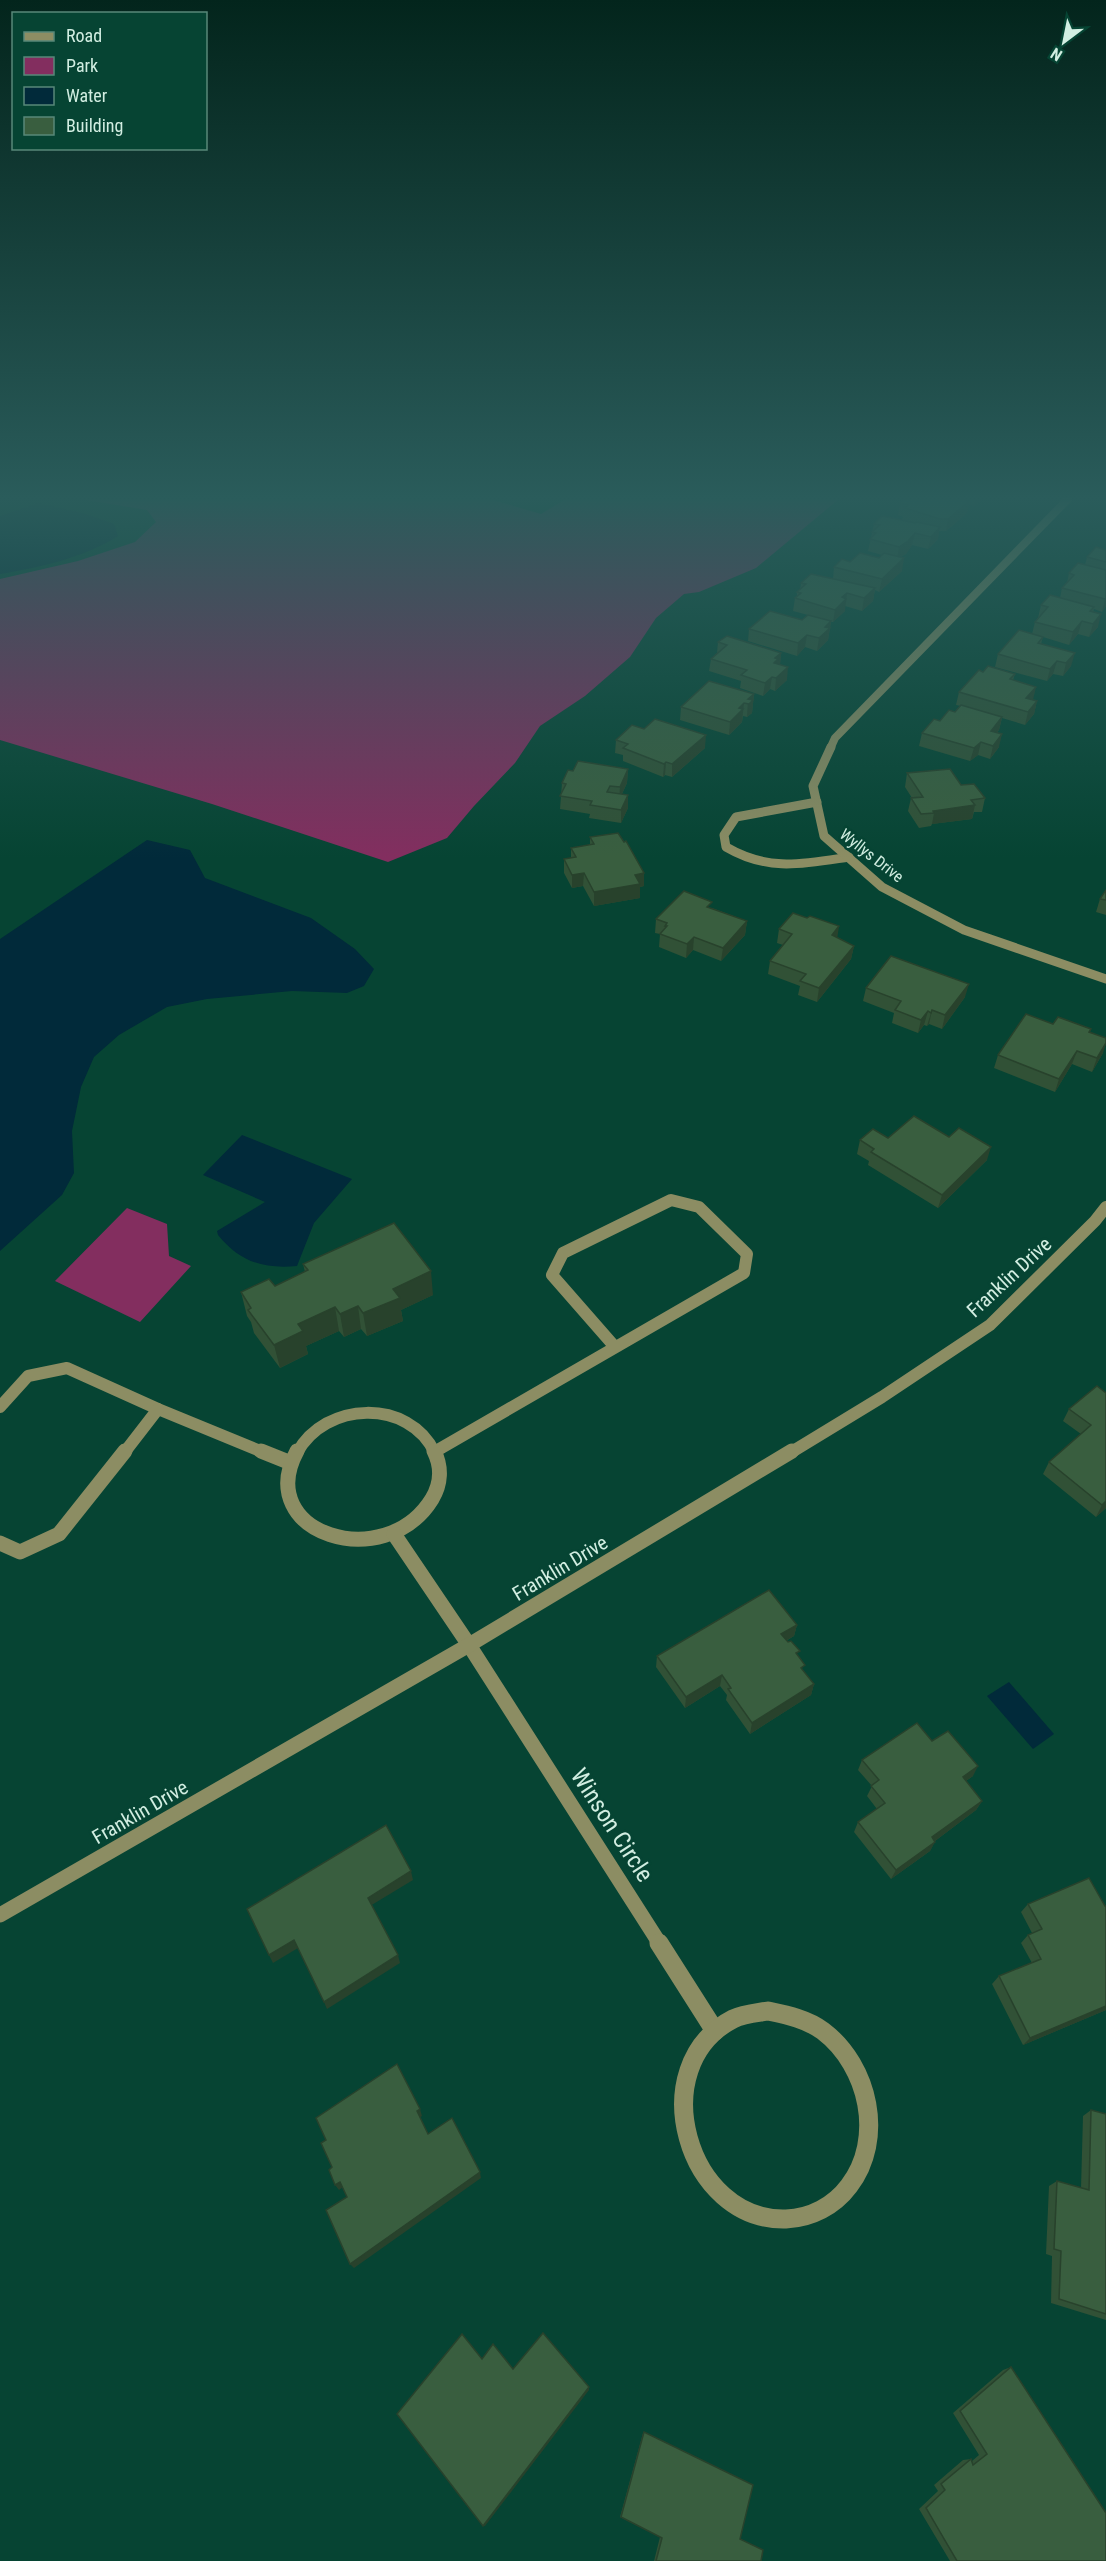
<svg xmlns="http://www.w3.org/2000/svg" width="1106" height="2561" viewBox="0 0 1106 2561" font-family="'Roboto Condensed',sans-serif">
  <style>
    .green { fill: #832e5f }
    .water { fill: #012a3a }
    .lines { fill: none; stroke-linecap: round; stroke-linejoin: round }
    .service-far2 { stroke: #8c8d63; stroke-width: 9 }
    .service-far1 { stroke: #8c8d63; stroke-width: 12 }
    .service { stroke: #8c8d63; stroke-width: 15 }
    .minor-far4 { stroke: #8c8d63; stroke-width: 8 }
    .minor-far3 { stroke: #8c8d63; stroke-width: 9 }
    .minor-far2 { stroke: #8c8d63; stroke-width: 12 }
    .minor-far1 { stroke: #8c8d63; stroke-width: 15 }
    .minor { stroke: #8c8d63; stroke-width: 19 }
    .wall { fill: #315136 }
    .shaded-wall { fill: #28422c }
    .building { fill: #395e3f; stroke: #28422c; stroke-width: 1.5 }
    .labels { text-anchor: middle; stroke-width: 5; stroke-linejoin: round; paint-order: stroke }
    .far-street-label { font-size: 16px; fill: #d2eee2; stroke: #064433 }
    .street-label { font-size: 20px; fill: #d2eee2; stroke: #064433 }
    .near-street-label { font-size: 24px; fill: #d2eee2; stroke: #064433 }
  </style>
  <rect width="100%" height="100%" fill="#064433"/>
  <g class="green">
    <path d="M80 499H490L541 514 566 499H839L756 568 699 592 684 594 656 618 630 657 585 696 540 726 515 763 474 806 447 838 388 862 212 804 0 740V579L78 561 135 542 156 522 147 510Z"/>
    <path d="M127 1208 167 1224 169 1256 191 1266 140 1322 55 1281Z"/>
  </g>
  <g class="water">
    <path d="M38 503 86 514 114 524 118 536C83 558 41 567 0 574V516Z"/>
    <path d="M147 840 190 850 205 878 311 918 355 949 374 969 364 986 347 993 292 991 207 999 167 1007 119 1035 94 1057 81 1087 72 1131 74 1173 62 1195 0 1251V939Z"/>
    <path d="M242 1135 352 1179 314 1223 297 1266C263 1269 240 1262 218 1235L217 1231 265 1202 203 1175Z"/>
    <path d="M1009 1682 1054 1734 1033 1749 987 1696Z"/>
  </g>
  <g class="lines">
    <path class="service-far2" d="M817 802 736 817 724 835 726 847C769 872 803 864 849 857"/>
    <g class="service-far1">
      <path d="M0 1407 28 1376 67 1368 158 1409 265 1453"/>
      <path d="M436 1451 744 1273 747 1254 699 1207 671 1200 563 1253 552 1275 615 1347"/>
      <path d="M124 1453 158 1409"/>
      <path d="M297 1453C325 1401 409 1398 435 1453"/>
    </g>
    <g class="service">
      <path d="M261 1451 291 1463"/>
      <path d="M297 1451C252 1534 385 1575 432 1499 441 1484 442 1467 434 1451"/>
      <path d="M394 1534 469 1645"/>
      <path d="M0 1543 20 1552 59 1534 125 1451"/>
    </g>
    <path class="minor-far4" d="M830 749 835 738 1068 499"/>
    <path class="minor-far3" d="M831 747 813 786 824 836 882 887 964 930 1106 979"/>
    <path class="minor-far2" d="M790 1453 882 1397 990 1325 1095 1221 1106 1207"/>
    <g class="minor-far1">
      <path d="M469 1645 660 1944"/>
      <path d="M0 1915 469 1645 792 1451"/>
    </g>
    <g class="minor">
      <path d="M659 1943 715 2031"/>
      <path d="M768 2011C787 2015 807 2019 823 2031 869 2066 885 2139 849 2186 834 2206 811 2218 786 2219 687 2222 642 2066 733 2019 743 2014 756 2013 768 2011Z"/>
    </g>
  </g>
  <g class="wall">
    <path d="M904 499H982L975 506 968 504 967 513 946 531H939L938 539 928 549 912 545 906 554 900 557 902 571 879 592 875 590 873 601 862 611 845 606V611L833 622H831L828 640 817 651 805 647 797 656 748 641 749 629 802 620 808 615 793 611 795 598 797 597V592L800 590 801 583 833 579 834 567 850 562 879 558 882 555 868 551 874 524 911 522 902 520 903 517 898 515 900 503Z"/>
    <path d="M1106 550V606L1102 612 1094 609 1093 612 1098 627 1089 637 1078 634 1069 645 1043 637 1041 644 1071 666 1063 676 1053 674 1047 681 995 667 998 654 1032 634 1035 622 1038 618 1041 605 1060 598 1062 588 1067 583 1069 573 1085 565 1087 557Z"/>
    <path d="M718 642 781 653 780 664 787 680 775 691 770 689 763 696 740 688 741 681 709 671 711 659 717 653Z"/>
    <path d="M983 672 1015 674 1013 680 1033 700 1037 701 1034 714 1025 725 1002 718 999 730 997 733 999 747 990 759 978 755 970 761 919 746 922 733 955 712 961 706 956 705 959 692Z"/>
    <path d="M754 694 752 713 747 717 743 716 742 722 729 735 680 720 681 707Z"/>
    <path d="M616 740 705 748 672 777 665 775 663 777 623 761V755L615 753Z"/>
    <path d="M628 769 627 783 622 794 628 795V808L621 823 589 818 590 814 560 809 562 783 573 771Z"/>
    <path d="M907 773 961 785 985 798 982 812H974L972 819 932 824 931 826 919 828 908 811 911 798H912L905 787Z"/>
    <path d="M590 837 644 886 640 887V898L594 906 583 886 572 888 564 873V859L571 858V848L590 845Z"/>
    <path d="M1106 890V915L1096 912 1100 899Z"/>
    <path d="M712 908 747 921 745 935 721 961 693 950 686 958 659 947 660 934 655 933 656 919Z"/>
    <path d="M779 929 837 937 854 946 851 959 817 1002 798 995 800 986 768 974 770 961 783 945 777 943Z"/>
    <path d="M866 988 965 997 942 1029 929 1024 927 1026 924 1025 918 1033 892 1023 894 1013 863 1001Z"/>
    <path d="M1053 1024 1091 1029 1090 1032 1103 1053 1092 1072 1072 1064 1055 1092 994 1068 998 1055Z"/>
    <path d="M888 1138 987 1160 938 1208 868 1165 869 1161 857 1154 860 1140Z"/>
    <path d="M303 1264 433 1295 401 1310 403 1321 367 1336 361 1329 344 1337 339 1331 306 1346 308 1354 280 1368 254 1333 251 1322 247 1316 241 1292 275 1286 305 1272Z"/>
    <path d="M1106 1393V1508L1096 1517 1043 1474 1049 1462 1081 1434 1063 1421 1069 1409Z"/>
    <path d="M797 1625 794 1636 786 1641 798 1656 803 1671 814 1684 811 1695 750 1734 726 1700 727 1695 720 1686 685 1708 656 1667 657 1656Z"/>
    <path d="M932 1741 973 1776 966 1781 982 1801 976 1810 935 1841 930 1851 891 1879 854 1832 858 1822 877 1809 867 1796 872 1786 858 1770 862 1760Z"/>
    <path d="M1028 1904 1105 1906 1106 2010 1023 2045 992 1984 999 1976 1032 1963 1021 1943 1028 1935 1032 1933 1021 1912Z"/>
    <path d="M1091 2110 1106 2114V2320L1051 2303 1052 2256 1046 2254 1049 2186 1057 2181 1081 2188 1083 2116Z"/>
    <path d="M1011 2367 1106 2561H950L919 2509 938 2491 934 2485 963 2460 971 2459 972 2461 979 2455 953 2413 1003 2370Z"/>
    <path d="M644 2432 740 2539 761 2561H654L660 2537 620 2517 643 2433Z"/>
  </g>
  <g class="shaded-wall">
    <path d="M976 499H982L975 506Z"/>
    <path d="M969 501 967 513 946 531 948 519Z"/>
    <path d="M940 527 938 539 928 549 931 537Z"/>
    <path d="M915 533 912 545 906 554 897 559 899 547Z"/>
    <path d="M904 558 902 571 879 592 882 579Z"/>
    <path d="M875 588 873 601 862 611 864 598Z"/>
    <path d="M847 593 845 611 833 622 835 610 842 597Z"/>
    <path d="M1106 598V606L1102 612 1105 599Z"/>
    <path d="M1101 614 1098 627 1089 637 1093 624Z"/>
    <path d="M831 621 828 640 817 651 819 638 825 627Z"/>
    <path d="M1082 621 1078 634 1069 645 1073 632Z"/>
    <path d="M807 635 805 647 797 656 798 643Z"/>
    <path d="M781 653 780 666 773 675 775 658Z"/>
    <path d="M1075 653 1071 666 1063 676 1066 663Z"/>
    <path d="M1057 661 1053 674 1047 681 1050 669Z"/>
    <path d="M788 667 787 680 775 691 776 678Z"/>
    <path d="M772 677 770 689 763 696 765 683Z"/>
    <path d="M1036 687 1033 700 1026 698Z"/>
    <path d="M754 694 752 713 747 717 748 699Z"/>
    <path d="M1037 701 1034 714 1025 725 1028 712Z"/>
    <path d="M744 703 742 722 729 735 730 722 739 708Z"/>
    <path d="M1002 717 999 730 988 744 991 731Z"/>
    <path d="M1002 734 999 747 990 759 993 746Z"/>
    <path d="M706 735 705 748 672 777V764Z"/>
    <path d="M981 742 978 755 970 761 974 748Z"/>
    <path d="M666 762 665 775 663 777 664 764Z"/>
    <path d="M628 769 627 783 619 800 620 787Z"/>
    <path d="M628 795V808L621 823V810Z"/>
    <path d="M975 805 972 819 932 824 934 813 933 811Z"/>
    <path d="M584 873 583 886 572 888V875Z"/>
    <path d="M644 873V886L640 887V898L594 906V892L635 875Z"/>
    <path d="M747 921 745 935 721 961 723 948Z"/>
    <path d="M839 926 837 940 832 935Z"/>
    <path d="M694 937 693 950 686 958 687 944Z"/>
    <path d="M854 946 851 959 817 1002 819 988Z"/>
    <path d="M969 984 965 997 942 1029 945 1015Z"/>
    <path d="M932 1010 929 1024 927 1026 931 1013Z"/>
    <path d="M928 1011 924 1025 918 1033 921 1020Z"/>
    <path d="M1106 1043 1103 1053 1092 1072 1097 1058Z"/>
    <path d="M1077 1051 1072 1064 1055 1092 1059 1079Z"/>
    <path d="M991 1147 987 1160 938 1208 942 1195Z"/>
    <path d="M431 1271 433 1295 401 1310 403 1321 367 1336 363 1313 393 1289Z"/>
    <path d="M358 1306 361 1329 344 1337 340 1314Z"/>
    <path d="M335 1307 339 1331 306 1346 308 1354 280 1368 274 1345 298 1324Z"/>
    <path d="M1106 1501V1508L1096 1517 1102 1505Z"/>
    <path d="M797 1625 794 1636 778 1645 781 1634Z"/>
    <path d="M722 1675 720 1686 685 1708 686 1697Z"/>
    <path d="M814 1684 811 1695 750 1734 752 1723Z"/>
    <path d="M978 1766 973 1776 957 1787 963 1777Z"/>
    <path d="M982 1801 976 1810 927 1847 932 1837Z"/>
    <path d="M935 1842 930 1851 891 1879 896 1870Z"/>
    <path d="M411 1871 413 1880 370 1906 368 1898Z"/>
    <path d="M294 1940 298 1948 273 1963 269 1955Z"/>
    <path d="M398 1955 400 1963 327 2009 324 2002Z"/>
    <path d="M1106 2006V2010L1023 2045 1030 2038Z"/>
    <path d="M420 2109 422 2116 419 2118 417 2111Z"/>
    <path d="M480 2172 481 2178 354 2268 350 2264Z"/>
    <path d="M340 2182 343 2187 339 2190 335 2185Z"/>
    <path d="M589 2387V2390L485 2526H483Z"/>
  </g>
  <g class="building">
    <path d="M904 499H963L969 501 948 519H940L905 508 908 505 900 503Z"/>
    <path d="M882 516 915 523 917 522 940 527 931 537 915 533 908 541 899 547 870 539 876 533 872 532 880 525 874 524Z"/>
    <path d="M1096 547 1106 550V562L1087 557Z"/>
    <path d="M860 553 879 558 884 553 904 558 882 579 834 567 842 559 850 562Z"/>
    <path d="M1078 563 1106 570V598L1105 599 1062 588 1074 575 1069 573Z"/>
    <path d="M811 574 875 588 864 598 847 593 842 597 846 599 835 610 795 598 801 593 797 592 806 584 801 583Z"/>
    <path d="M1050 595 1094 607 1090 611 1101 614 1093 624 1082 621 1073 632 1035 622 1048 607 1041 605Z"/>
    <path d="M770 611 802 620 808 615 831 621 825 627 830 628 819 638 807 635 798 643 749 629Z"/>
    <path d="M1019 630 1043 637 1038 643 1075 653 1066 663 1057 661 1050 669 998 654Z"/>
    <path d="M727 636 781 653 775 658 778 659 774 663 788 667 776 678 772 677 765 683 741 675 747 670 711 659 727 645 718 642Z"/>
    <path d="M988 666 1015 674 1010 679 1036 687 1026 698 1037 701 1028 712 959 692 979 670 983 672Z"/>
    <path d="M709 681 754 694 748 699 753 700 749 704 744 703 739 708 743 709 730 722 681 707Z"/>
    <path d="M961 705 1002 717 991 731 1002 734 993 746 981 742 974 748 922 733 934 719 940 721 949 710 955 712Z"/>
    <path d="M655 719 706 735 672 764 666 762 664 764 623 748 628 744 616 740 632 725 644 729Z"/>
    <path d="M578 761 628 769 620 787 610 786 607 792 628 795 621 810 590 805 592 801 560 796 566 784 562 783 568 770 573 771Z"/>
    <path d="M950 769 961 785 974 784 985 798 971 800 975 805 933 811 934 813 921 814 911 798 923 797 907 773Z"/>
    <path d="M618 833 624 842 626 841 644 873 635 875 640 884 594 892 584 873 572 875 564 859 576 857 571 848 594 844 590 837Z"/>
    <path d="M1106 890V900L1100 899Z"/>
    <path d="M684 891 712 902 707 907 747 921 723 948 694 937 687 944 660 934 667 926H665L667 923 656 919Z"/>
    <path d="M793 913 807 918 810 916 839 926 832 935 854 946 819 988 800 981 806 974 770 961 792 934 779 929Z"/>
    <path d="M891 956 969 984 945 1015 932 1010 931 1013 928 1011 921 1020 895 1010 901 1001 866 988Z"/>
    <path d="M1026 1014 1053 1024 1058 1017 1091 1029 1089 1032 1106 1038V1043L1097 1058 1077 1051 1059 1079 998 1055Z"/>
    <path d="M914 1116 949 1137 959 1128 991 1147 942 1195 871 1152 874 1149 860 1140 873 1129 888 1138Z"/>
    <path d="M394 1223 431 1271 393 1289 400 1298 363 1313 358 1306 340 1314 335 1307 298 1324 303 1331 274 1345 248 1310 251 1308 241 1292 269 1279 275 1286 308 1270 303 1264Z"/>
    <path d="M1097 1386 1106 1393V1501L1102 1505 1049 1462 1091 1425 1069 1409Z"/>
    <path d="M769 1590 797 1625 781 1634 788 1642 791 1641 800 1651 796 1653 805 1665 801 1668 814 1684 752 1723 728 1689 731 1688 722 1675 686 1697 657 1656Z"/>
    <path d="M917 1723 932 1741 948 1731 978 1766 963 1777 982 1801 932 1837 935 1842 896 1870 858 1822 885 1803 871 1786 879 1780 862 1760Z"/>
    <path d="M386 1825 411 1871 368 1898 398 1955 324 2002 294 1940 269 1955 247 1909Z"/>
    <path d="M1089 1878 1105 1906H1106V2006L1030 2038 999 1976 1041 1959 1028 1935 1042 1929 1028 1904Z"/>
    <path d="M397 2064 420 2109 417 2111 428 2134 452 2118 480 2172 350 2264 326 2210 347 2197 340 2182 335 2185 329 2170 332 2167 321 2143 326 2140 316 2118Z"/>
    <path d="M1091 2110 1106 2114V2314L1059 2299 1061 2251 1054 2249 1057 2181 1089 2190Z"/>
    <path d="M543 2333 589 2387 483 2526 397 2414 462 2334 482 2359 493 2344 513 2369Z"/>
    <path d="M1011 2367 1106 2513V2561H957L926 2508 945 2490 941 2484 971 2459 973 2465 987 2454 960 2411Z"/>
    <path d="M644 2432 753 2485 740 2539 763 2550 761 2561H656L662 2538 621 2517Z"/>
  </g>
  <linearGradient id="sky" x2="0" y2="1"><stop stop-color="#03251c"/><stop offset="0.58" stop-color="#2a5c5b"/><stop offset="1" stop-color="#2a5c5b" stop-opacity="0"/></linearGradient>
  <rect width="1106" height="858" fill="url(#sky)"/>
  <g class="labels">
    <g class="far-street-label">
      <text transform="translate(872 855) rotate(38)" y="6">Wyllys Drive</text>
    </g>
    <g class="street-label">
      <text transform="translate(1009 1277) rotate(-43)" y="7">Franklin Drive</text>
      <text transform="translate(560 1568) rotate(-31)" y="7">Franklin Drive</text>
      <text transform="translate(140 1812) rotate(-30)" y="7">Franklin Drive</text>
    </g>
    <g class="near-street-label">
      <text transform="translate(612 1825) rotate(57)" y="8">Winson Circle</text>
    </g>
  </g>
  <rect x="12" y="12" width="195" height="138" fill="#064433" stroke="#588879" stroke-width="1.5"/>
  <rect x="24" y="32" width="30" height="9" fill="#8c8d63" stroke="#588879" stroke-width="1.5"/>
  <text x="66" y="42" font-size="18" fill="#d2eee2">Road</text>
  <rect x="24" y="57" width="30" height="18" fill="#832e5f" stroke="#588879" stroke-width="1.5"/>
  <text x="66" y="72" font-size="18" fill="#d2eee2">Park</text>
  <rect x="24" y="87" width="30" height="18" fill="#012a3a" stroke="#588879" stroke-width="1.5"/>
  <text x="66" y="102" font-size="18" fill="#d2eee2">Water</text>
  <rect x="24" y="117" width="30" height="18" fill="#395e3f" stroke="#588879" stroke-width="1.5"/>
  <text x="66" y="132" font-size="18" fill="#d2eee2">Building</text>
  <g transform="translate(1064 42) rotate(212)" stroke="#064433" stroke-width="4.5" paint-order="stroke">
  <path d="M0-4.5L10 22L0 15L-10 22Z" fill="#d2eee2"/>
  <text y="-9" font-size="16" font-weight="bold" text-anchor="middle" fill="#d2eee2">N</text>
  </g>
</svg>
